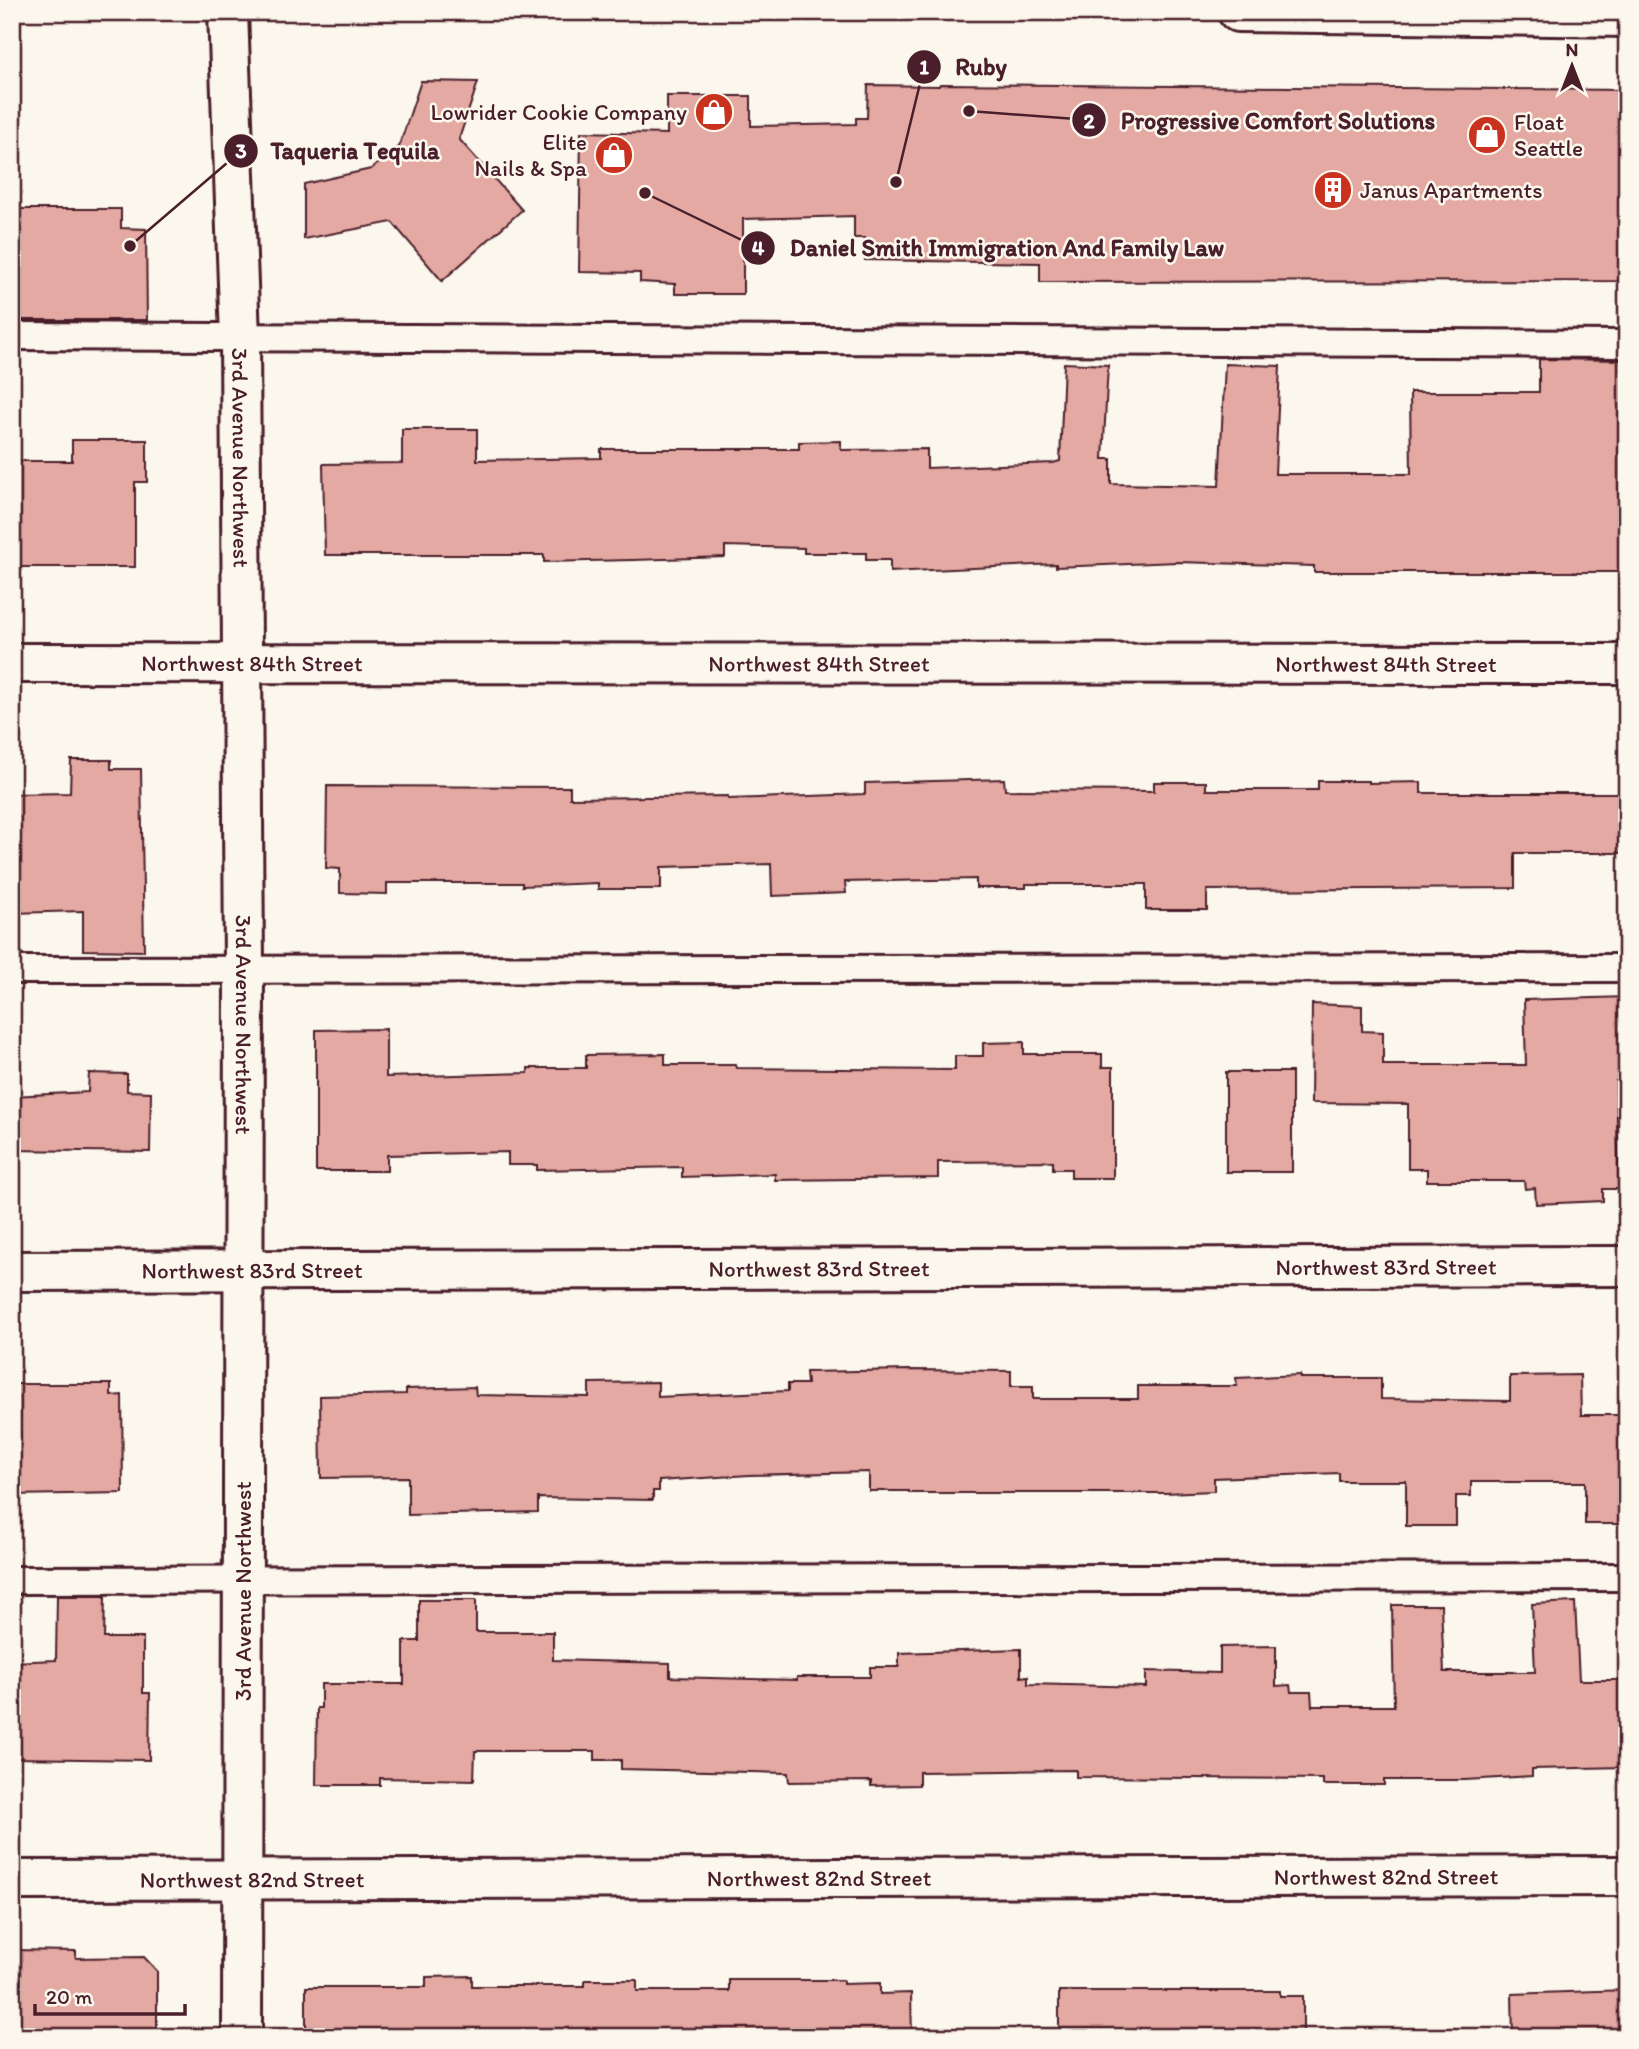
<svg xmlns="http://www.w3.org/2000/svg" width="1639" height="2049" viewBox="0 0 1639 2049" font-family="Itim,sans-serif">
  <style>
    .building { fill: #e3a9a2; stroke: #4a1f2b; stroke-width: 2 }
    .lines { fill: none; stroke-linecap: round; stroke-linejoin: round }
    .lane-casing { stroke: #4a1f2b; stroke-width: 32 }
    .street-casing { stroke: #4a1f2b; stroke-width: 44 }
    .secondary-casing { stroke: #4a1f2b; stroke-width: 44 }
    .lane { stroke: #fbf7ec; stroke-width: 26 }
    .street { stroke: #fbf7ec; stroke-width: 38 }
    .secondary { stroke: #fbf7ec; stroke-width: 38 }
    .labels { text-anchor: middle; stroke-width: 5; stroke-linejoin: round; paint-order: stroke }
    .poi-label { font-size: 23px; fill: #4a1f2b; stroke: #fbf7ec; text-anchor: end }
    .street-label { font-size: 23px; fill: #4a1f2b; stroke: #fbf7ec }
    .leader { fill: none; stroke: #4a1f2b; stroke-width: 2.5 }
    .callout-dot { fill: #4a1f2b; stroke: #fbf7ec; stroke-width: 2.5 }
    .mark-label { font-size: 21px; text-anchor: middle; font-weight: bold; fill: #fff }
    .callout-label { font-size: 24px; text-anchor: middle; font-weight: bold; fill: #4a1f2b; stroke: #fbf7ec; stroke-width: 5; stroke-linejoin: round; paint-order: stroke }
  </style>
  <rect width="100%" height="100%" fill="#fbf7ec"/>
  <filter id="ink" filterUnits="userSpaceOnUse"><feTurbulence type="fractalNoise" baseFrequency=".0143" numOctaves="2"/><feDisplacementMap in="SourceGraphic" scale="14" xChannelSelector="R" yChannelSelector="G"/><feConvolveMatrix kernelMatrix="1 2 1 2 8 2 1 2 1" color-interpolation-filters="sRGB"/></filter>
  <g filter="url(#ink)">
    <g class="building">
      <path d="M421 81 478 82 459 139 522 210 442 281 392 222 304 239V184L371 169 399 147Z"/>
      <path d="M940 84 1627 90V281L1040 282V263L865 260V238H854V216L743 219V294H675V284L640 282V273L579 272 581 132 667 134V96H751V126L856 124V118H867L868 85 939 86Z"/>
      <path d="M12 209H121V228L146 229 147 320H12Z"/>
      <path d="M1539 359 1627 360V572H1314V566L1177 562 1056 567V564L890 572V560H866V553H804V548L725 546V557L633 560 544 562V555H325L323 464 402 463V429H477V460L601 458V449H799V442L841 441V450L927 449V468L1053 463 1060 461 1064 363 1108 365 1103 459H1111V484L1219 486 1225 364 1280 366 1275 474H1411L1410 392H1539Z"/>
      <path d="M72 440H147V482H135V567H12V461H72Z"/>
      <path d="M71 760H111V769H141L144 951 83 950V911L12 913V794L70 793Z"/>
      <path d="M1004 779 1005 790 1154 791V782H1206V790H1318V781H1369V783L1421 782V793H1627V853H1515V888L1207 890V910H1146V884H1026V888H976V879L845 882 846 893 772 896 771 864 661 867V889H598V883L522 886V883H387V894L340 893V869L326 868 327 786 570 787V798L728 796V799L865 794V783Z"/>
      <path d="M1627 997V1081H1616L1619 1189H1603V1201L1536 1204 1535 1188 1525 1189 1524 1181H1427V1169H1408V1104L1311 1103 1312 1004 1362 1006V1031L1383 1032V1065H1526L1524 1000Z"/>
      <path d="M386 1029V1077L528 1073V1068H586V1055L665 1054V1065H735L736 1068 955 1070V1056H983V1043L1024 1042V1054H1102V1067H1113V1178H1071V1169H1053V1161L938 1162V1178L775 1180V1174L682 1177V1167L537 1170V1165H508V1152L387 1155V1171H316V1030Z"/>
      <rect x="1226" y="1072" width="66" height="100"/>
      <path d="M89 1073 127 1074V1091L151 1092 150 1152 12 1150V1096L88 1092Z"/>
      <path d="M910 1370 1011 1371V1386H1033V1399H1138V1386H1237L1236 1378 1300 1375V1378H1381V1399L1510 1401V1376L1580 1375 1581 1415H1627V1524H1585V1482H1471V1496H1456V1526H1406V1481H1339V1473L1214 1478V1491L1164 1493H909V1491H869V1472L749 1475 659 1481V1491H653V1500L538 1498V1512L408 1515V1477L321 1478 320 1396 406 1394V1389L475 1387 476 1395 589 1397V1383L658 1382V1397L788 1391V1384H807L806 1372Z"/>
      <path d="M12 1384H111V1396L122 1395 123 1493 12 1495Z"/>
      <path d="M57 1596H105L104 1638H143V1693H150L149 1760 12 1758V1662L56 1660Z"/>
      <path d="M419 1600H476V1632H553V1660L670 1663V1677L797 1680V1677H870V1667H899V1653L1021 1649V1677L1028 1676V1684L1146 1687V1671L1220 1673V1647L1276 1646V1686L1290 1685 1291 1692H1311L1312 1706H1394L1392 1605H1441L1444 1672H1535L1532 1604 1575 1602 1579 1680H1626L1627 1767 1532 1769V1776L1465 1780H1384V1785H1323V1779L1076 1777V1770L919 1772V1785L871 1786V1781L789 1782 788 1773 621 1769V1760H595V1751H475L474 1780 380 1778V1785H316L317 1708H321V1684H404V1641H419Z"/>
      <path d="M12 1950 76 1951V1958L144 1957 157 1971V2037H12Z"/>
      <path d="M472 1976V1986H585V1980H637V1991H729V1980H843V1984L880 1983V1994L911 1993 912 2037H310V2032H306V1987H426V1977Z"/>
      <path d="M1627 1990V2037H1513L1512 1994Z"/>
      <path d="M1059 1991H1280V1996H1303V2037H1059Z"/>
    </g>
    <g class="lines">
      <g class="lane-casing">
        <g id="lane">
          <path d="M12 336 1627 344"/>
          <path d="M12 970 1627 968"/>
          <path d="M12 1580 1627 1577"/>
        </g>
      </g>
      <g class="street-casing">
        <g id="street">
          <path id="s1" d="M12 663 1627 664"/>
          <path id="s2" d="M12 1271 1627 1266"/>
          <path id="s3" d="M12 1880 1627 1876"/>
        </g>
      </g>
      <g class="secondary-casing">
        <g id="secondary">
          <path id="s4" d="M228 12 240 338 244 969 242 2037"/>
          <path d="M1238 12 1627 17"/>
        </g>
      </g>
      <use href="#lane" class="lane"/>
      <use href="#street" class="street"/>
      <use href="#secondary" class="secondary"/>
    </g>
  </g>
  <defs>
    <g id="shop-disc" transform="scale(2.0125)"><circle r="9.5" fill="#c8321e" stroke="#fbf7ec"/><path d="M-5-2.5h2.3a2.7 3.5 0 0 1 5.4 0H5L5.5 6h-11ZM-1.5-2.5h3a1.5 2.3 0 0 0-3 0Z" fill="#fff"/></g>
    <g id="building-disc" transform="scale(2.0125)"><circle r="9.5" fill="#c8321e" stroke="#fbf7ec"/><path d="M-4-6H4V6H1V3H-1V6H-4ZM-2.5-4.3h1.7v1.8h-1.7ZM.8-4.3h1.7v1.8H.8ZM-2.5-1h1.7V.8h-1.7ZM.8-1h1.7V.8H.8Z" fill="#fff"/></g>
  </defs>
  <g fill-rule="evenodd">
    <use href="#shop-disc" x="714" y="112"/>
    <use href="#shop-disc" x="1487" y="135"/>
    <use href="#shop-disc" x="614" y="155"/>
    <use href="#building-disc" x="1333" y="190"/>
  </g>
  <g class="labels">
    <g class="poi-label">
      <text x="687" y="120">Lowrider Cookie Company</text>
      <text x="1514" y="130" text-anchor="start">Float<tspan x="1514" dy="26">Seattle</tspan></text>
      <text x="587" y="150">Elite<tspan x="587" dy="26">Nails &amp; Spa</tspan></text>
      <text x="1360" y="198" text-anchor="start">Janus Apartments</text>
    </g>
    <g class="street-label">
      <text dy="8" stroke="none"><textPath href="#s4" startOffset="446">3rd Avenue Northwest</textPath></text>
      <text dy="8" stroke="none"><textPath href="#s1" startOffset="240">Northwest 84th Street</textPath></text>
      <text dy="8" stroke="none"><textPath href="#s1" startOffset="807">Northwest 84th Street</textPath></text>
      <text dy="8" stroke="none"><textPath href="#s1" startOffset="1374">Northwest 84th Street</textPath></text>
      <text dy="8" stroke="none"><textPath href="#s4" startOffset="1013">3rd Avenue Northwest</textPath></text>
      <text dy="8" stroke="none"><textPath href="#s2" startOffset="1374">Northwest 83rd Street</textPath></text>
      <text dy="8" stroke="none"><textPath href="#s2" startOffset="807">Northwest 83rd Street</textPath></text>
      <text dy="8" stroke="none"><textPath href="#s2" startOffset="240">Northwest 83rd Street</textPath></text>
      <text transform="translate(243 1591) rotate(-90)" y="8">3rd Avenue Northwest</text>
      <text dy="8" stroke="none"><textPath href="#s3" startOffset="1374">Northwest 82nd Street</textPath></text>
      <text dy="8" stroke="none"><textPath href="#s3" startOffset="807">Northwest 82nd Street</textPath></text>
      <text dy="8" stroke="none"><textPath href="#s3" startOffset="240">Northwest 82nd Street</textPath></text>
    </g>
  </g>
  <path class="leader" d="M896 182L924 67M969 111L1089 120M130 246L241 151M645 193L758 248"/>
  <g class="callout-dot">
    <circle cx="896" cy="182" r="7"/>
    <circle cx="969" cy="111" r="7"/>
    <circle cx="130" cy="246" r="7"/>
    <circle cx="645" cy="193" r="7"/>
    <circle cx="924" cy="67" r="18"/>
    <circle cx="1089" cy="120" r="18"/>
    <circle cx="241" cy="151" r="18"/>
    <circle cx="758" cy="248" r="18"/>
  </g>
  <g class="mark-label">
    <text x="924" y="74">1</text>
    <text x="1089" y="128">2</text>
    <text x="241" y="158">3</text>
    <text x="758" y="255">4</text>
  </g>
  <g class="callout-label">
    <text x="981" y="75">Ruby</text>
    <text x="1278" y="129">Progressive Comfort Solutions</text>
    <text x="355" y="159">Taqueria Tequila</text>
    <text x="1007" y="256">Daniel Smith Immigration And Family Law</text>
  </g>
  <rect width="1639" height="2049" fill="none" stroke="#fbf7ec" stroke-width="42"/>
  <rect x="21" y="21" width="1597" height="2007" fill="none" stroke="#4a1f2b" stroke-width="2.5" filter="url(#ink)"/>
  <g transform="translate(1572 66)" stroke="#fbf7ec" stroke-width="5" paint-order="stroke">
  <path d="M0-5L12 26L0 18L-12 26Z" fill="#4a1f2b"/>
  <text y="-10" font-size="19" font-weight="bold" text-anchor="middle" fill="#4a1f2b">N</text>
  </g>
  <path d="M35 2004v10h150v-10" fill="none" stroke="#4a1f2b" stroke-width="3.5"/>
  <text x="46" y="2004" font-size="21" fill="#4a1f2b" stroke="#fbf7ec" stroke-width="5" paint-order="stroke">20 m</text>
</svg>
